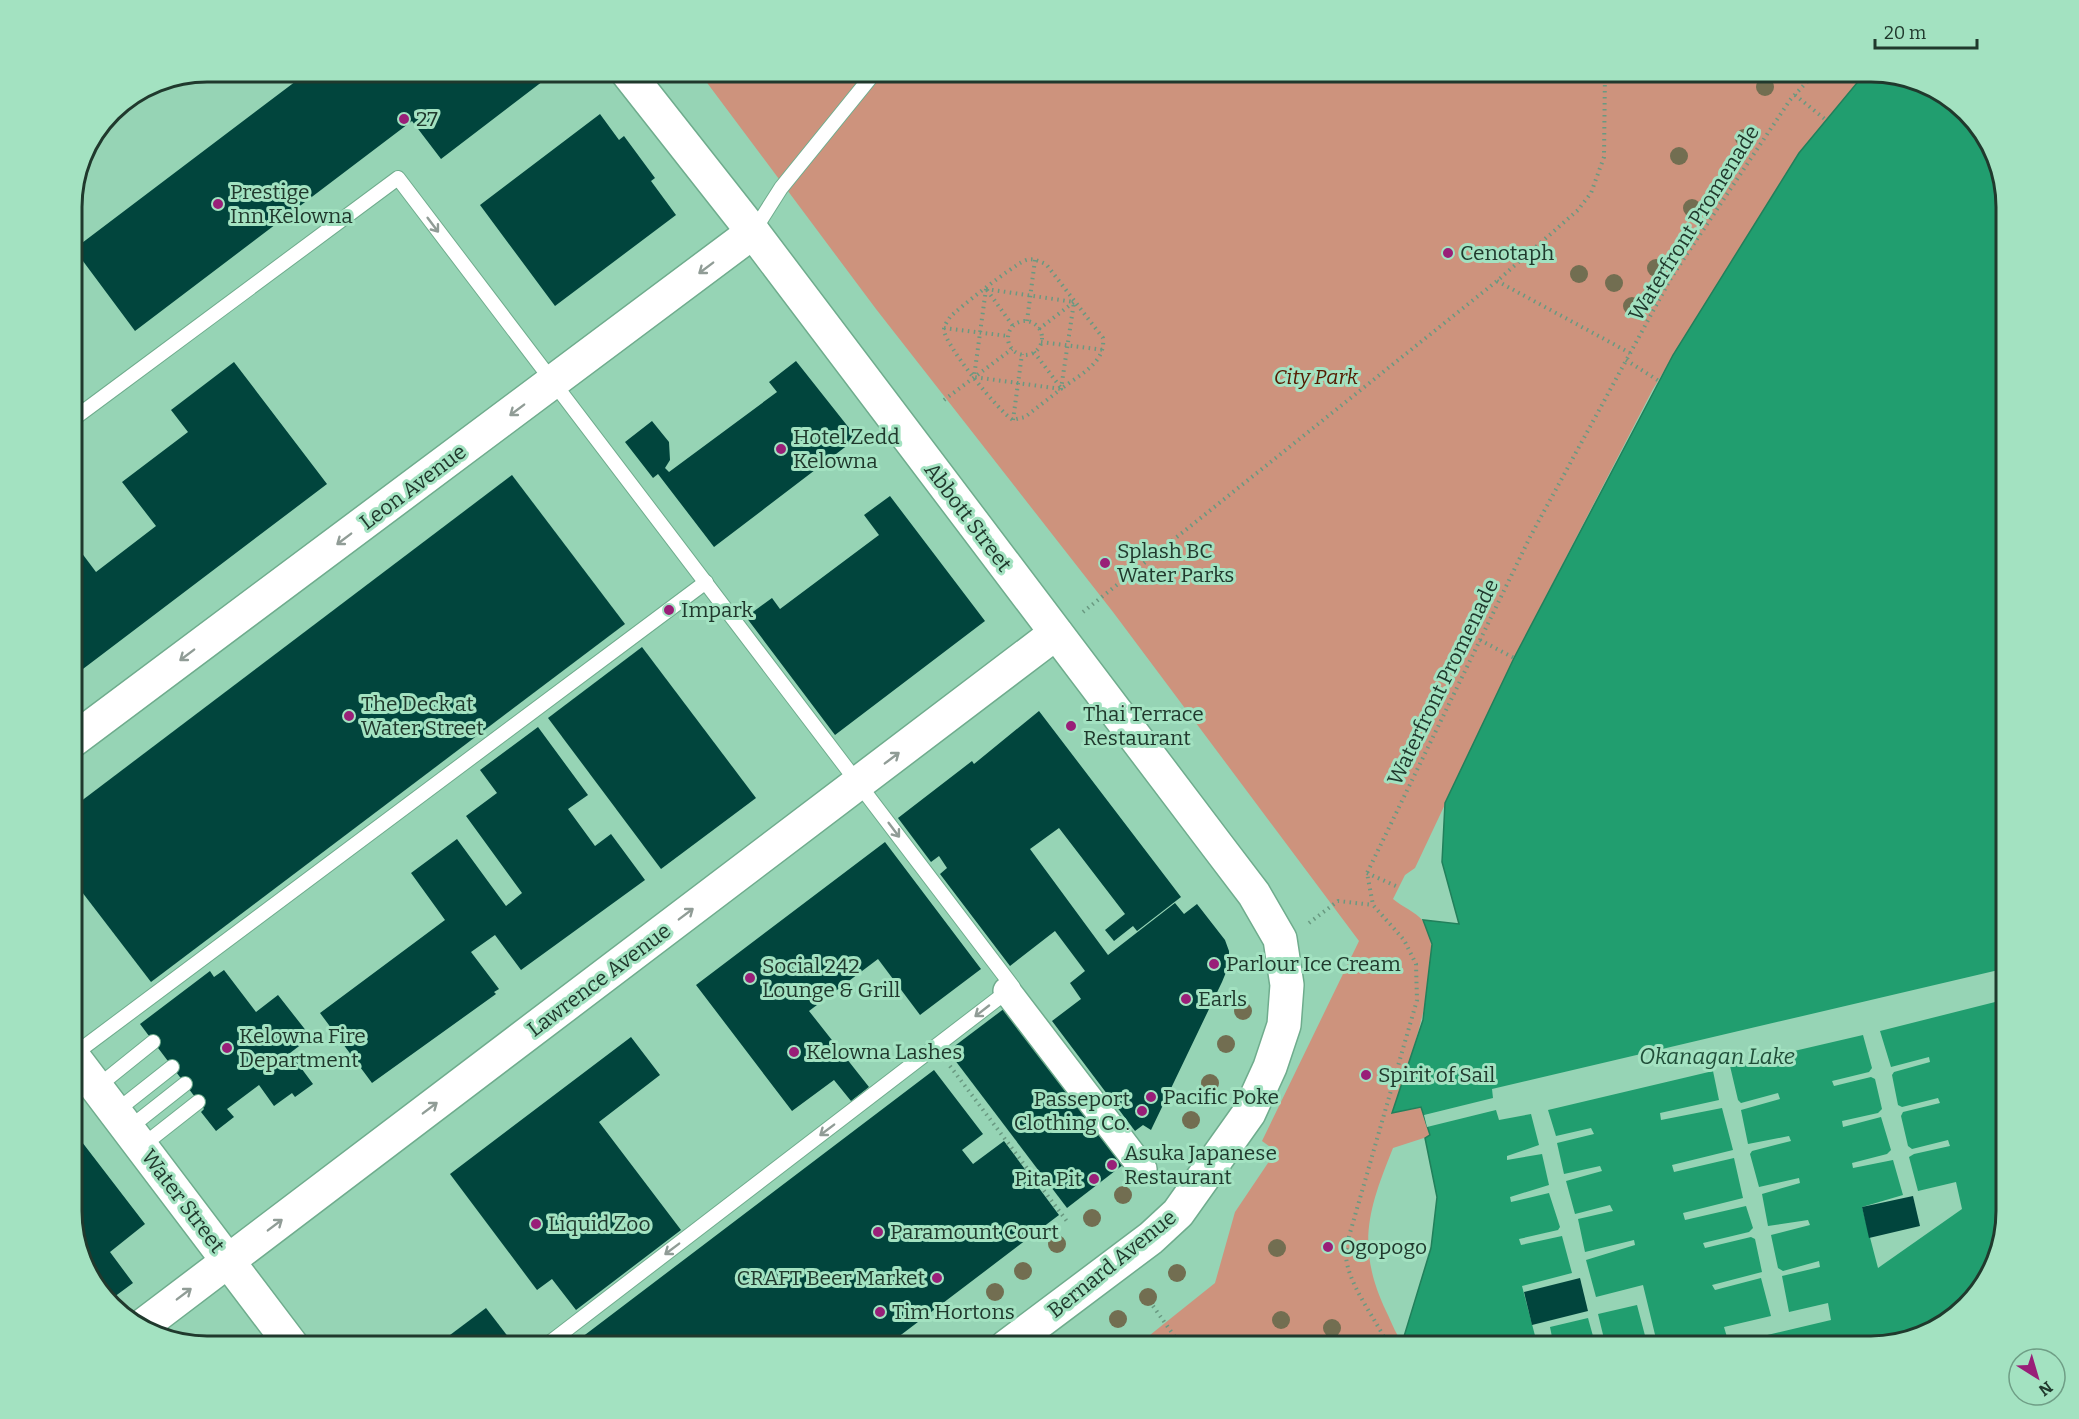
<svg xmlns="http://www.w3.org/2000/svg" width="2079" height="1419" viewBox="0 0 2079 1419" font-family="Bitter,serif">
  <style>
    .green { fill: #cd937d }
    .water { fill: #219e6f; stroke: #21805b; stroke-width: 1.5 }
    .pier { fill: #96d4b5 }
    .building { fill: #01453d }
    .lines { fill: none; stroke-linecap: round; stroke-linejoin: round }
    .lane-casing { stroke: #6fac8d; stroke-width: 16 }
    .street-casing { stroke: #6fac8d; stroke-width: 30 }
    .secondary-casing { stroke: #6fac8d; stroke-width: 36 }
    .path { stroke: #699981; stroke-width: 4; stroke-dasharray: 1.5 4.5; stroke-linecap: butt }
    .lane { stroke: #fff; stroke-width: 14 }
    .street { stroke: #fff; stroke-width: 27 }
    .secondary { stroke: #fff; stroke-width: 33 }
    .tree { fill: #726e51 }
    .oneway { stroke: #909c96 }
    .poi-dot { fill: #991f78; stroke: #a3e2c1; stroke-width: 2 }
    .labels { text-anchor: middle; stroke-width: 6; stroke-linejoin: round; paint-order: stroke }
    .poi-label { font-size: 21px; fill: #20392d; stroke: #a3e2c1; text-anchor: start }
    .street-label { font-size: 21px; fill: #20392d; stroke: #a3e2c1 }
    .park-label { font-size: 21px; font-style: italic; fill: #551a00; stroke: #a3e2c1 }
    .water-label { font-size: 22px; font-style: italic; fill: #204e39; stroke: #a3e2c1 }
    .rim { fill: none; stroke: #20392d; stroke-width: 3 }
  </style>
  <rect width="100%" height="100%" fill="#96d4b5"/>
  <path class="green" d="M699 72H1866L1799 153 1653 389 1514 658 1415 868 1405 875 1393 899C1401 906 1416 912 1423 921 1450 955 1405 1074 1392 1113L1421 1107 1430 1136 1393 1148C1368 1210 1356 1247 1386 1311 1392 1323 1397 1338 1406 1347H1135L1215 1283 1235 1212 1276 1151 1262 1141 1359 941 1113 612 876 309Z"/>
  <path class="water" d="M1866 72 1947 95 1993 147 2007 208V1211L1984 1287 1932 1333 1871 1347H1406L1402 1343 1431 1248 1437 1197 1425 1138 1430 1135 1421 1107 1392 1113 1423 1020 1432 944 1423 920 1459 924 1442 862 1445 803 1514 658 1673 355 1799 153Z"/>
  <path class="pier" d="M2007 968V999L1880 1031 1891 1067 1929 1057 1930 1062 1894 1072 1892 1075 1898 1105 1902 1107 1938 1098 1940 1103 1903 1112 1901 1116 1908 1146 1912 1149 1948 1140 1950 1146 1914 1154 1909 1157 1918 1191 1956 1182 1962 1209 1878 1268 1862 1207 1903 1195 1893 1160 1853 1168 1852 1163 1887 1154 1891 1150 1881 1117 1843 1127 1842 1121 1878 1113 1882 1109 1875 1079 1871 1077 1834 1086 1832 1081 1869 1072 1872 1068 1863 1035 1730 1066 1738 1100 1741 1103 1778 1093 1780 1099 1741 1110 1748 1144 1789 1136 1791 1141 1752 1151 1750 1154 1759 1187 1799 1178 1800 1183 1762 1194 1768 1226 1808 1220 1810 1225 1771 1235 1778 1268 1783 1271 1819 1261 1820 1267 1782 1276 1789 1312 1828 1303 1831 1320 1729 1344 1724 1327 1771 1316 1761 1278 1715 1290 1712 1285 1762 1272 1755 1239 1751 1237 1705 1248 1703 1243 1749 1232 1753 1228 1746 1206 1685 1220 1683 1213 1743 1198 1734 1158 1674 1172 1672 1165 1733 1150 1722 1108 1661 1120 1660 1113 1719 1100 1713 1071 1548 1110 1556 1136 1591 1128 1594 1134 1557 1143 1564 1174 1600 1166 1602 1171 1566 1181 1575 1214 1610 1205 1613 1211 1578 1219 1585 1252 1634 1240 1635 1245 1586 1260 1596 1297 1643 1285 1658 1347H1648L1637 1305 1598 1314 1606 1347H1596L1588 1318 1550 1327 1554 1347H1538L1522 1286 1572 1273 1562 1236 1521 1245 1519 1239 1558 1230 1560 1227 1549 1193 1511 1202 1510 1197 1549 1185 1542 1154 1507 1160V1156L1539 1145 1531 1114 1499 1120 1496 1110 1427 1127 1424 1115 1493 1098 1492 1089Z"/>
  <g class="building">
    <path d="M308 72H542L547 78 441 159 412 121 135 331 74 249Z"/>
    <path d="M600 114 619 140 624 136 655 178 651 181 676 215 555 306 480 205Z"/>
    <path d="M796 361 857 438 714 547 658 474 653 478 625 442 652 421 669 442 670 460 665 468 669 472 777 392 769 382Z"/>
    <path d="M234 362 327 484 75 675 72 671V540L96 572 156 526 122 482 188 432 171 410Z"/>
    <path d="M72 388 87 406 72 417Z"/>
    <path d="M512 475 625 624 151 982 72 879V808Z"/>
    <path d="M890 496 985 621 835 735 746 617 772 598 780 609 879 535 864 515Z"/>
    <path d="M642 647 756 798 661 869 548 718Z"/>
    <path d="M1039 711 1181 897 1137 931 1133 926 1114 941 1105 930 1125 914 1059 828 1030 849 1108 955 1175 903 1184 914 1197 904 1225 940 1229 951V965L1222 982 1151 1130 1143 1125 1135 1131 1052 1021 1081 999 1070 983 1085 971 1055 931 1010 966 940 874 947 868 939 856 931 862 898 818 972 761 974 764Z"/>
    <path d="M538 727 588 795 568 809 595 846 611 834 645 880 521 970 495 935 471 952 499 989 494 992 496 994 372 1083 320 1013 445 920 411 873 457 839 506 906 522 893 466 816 497 793 480 770Z"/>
    <path d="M885 842 981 969 920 1015 878 959 809 1011 869 1087 851 1101 834 1080 792 1111 696 985Z"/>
    <path d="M224 970 256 1012 278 995 311 1037 290 1053 313 1084 295 1097 292 1093 274 1106 259 1085 227 1109 234 1117 216 1131 201 1112 204 1109 140 1024 210 971 214 977Z"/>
    <path d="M1005 1008 1124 1164 1067 1208 948 1051Z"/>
    <path d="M631 1037 660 1075 599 1122 681 1230 576 1310 552 1279 537 1290 450 1174Z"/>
    <path d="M934 1070 983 1134 962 1150 973 1164 1004 1141 1059 1215 885 1347H569Z"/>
    <path d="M72 1129 145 1224 110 1252 133 1283 110 1300 90 1279 72 1220Z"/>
    <path d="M1913 1196 1920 1226 1869 1238 1862 1207Z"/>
    <path d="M1580 1278 1588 1311 1532 1325 1524 1292Z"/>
    <path d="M486 1308 516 1347H434Z"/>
  </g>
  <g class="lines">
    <g class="lane-casing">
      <g id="lane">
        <path d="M753 232 781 188 875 72"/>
        <path d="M72 420 398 178 1013 987 544 1347"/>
        <path d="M72 1056 706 582"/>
        <path d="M97 1087 153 1042"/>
        <path d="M115 1112 172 1067"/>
        <path d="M128 1129 185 1084"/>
        <path d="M142 1146 198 1102"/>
      </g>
    </g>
    <g class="street-casing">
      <path id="street" d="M1007 991 1143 1169"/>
    </g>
    <g class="secondary-casing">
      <g id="secondary">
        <path d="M627 72 753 232 1219 848 1254 894 1280 939 1287 985 1284 1025 1270 1067 1249 1113 1178 1213 1151 1238 1006 1347"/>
        <path d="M72 741 753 232"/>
        <path d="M72 1055 293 1347"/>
        <path d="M141 1327 1056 633"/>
      </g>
    </g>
    <g class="path">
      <path d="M1795 95 1826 120"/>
      <path d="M1497 281 1630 353"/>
      <path d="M986 289 974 377 1061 389C1079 375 1106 363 1103 338L1046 264C1038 261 1032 257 1024 261 1011 267 960 307 950 317 948 320 944 326 944 329 943 343 1000 413 1013 420L1025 417 1061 389 1074 302"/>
      <path d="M986 289 1074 302"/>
      <path d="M987 290 1013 326"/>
      <path d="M1027 321 1035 260"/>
      <circle cx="1025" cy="338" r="17"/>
      <path d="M944 328 1008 336"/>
      <path d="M1039 329 1074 302"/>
      <path d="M1041 342 1104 350"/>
      <path d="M1034 352 1061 388"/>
      <path d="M1626 360 1659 381"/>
      <path d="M944 400 1012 349"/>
      <path d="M1013 420 1022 354"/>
      <path d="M1083 612 1497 281 1578 210 1591 193 1604 157 1605 72"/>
      <path d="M1480 640 1514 658"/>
      <path d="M1367 873 1398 887"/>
      <path d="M1309 923 1338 901 1373 905"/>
      <path d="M950 1066 1069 1224"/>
      <path d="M1153 1306 1182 1347"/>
      <path d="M1389 1347C1377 1320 1347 1284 1346 1255 1346 1244 1351 1230 1354 1219L1417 1000 1416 964 1404 940 1373 905 1367 873 1530 537 1671 278 1790 100 1816 72"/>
    </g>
    <use href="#lane" class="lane"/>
    <use href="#street" class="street"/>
    <use href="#secondary" class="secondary"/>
  </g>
  <g class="tree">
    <circle cx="1765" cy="87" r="9"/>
    <circle cx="1744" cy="138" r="9"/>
    <circle cx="1679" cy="156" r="9"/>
    <circle cx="1692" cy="208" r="9"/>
    <circle cx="1656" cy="268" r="9"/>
    <circle cx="1579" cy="274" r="9"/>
    <circle cx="1614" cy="283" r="9"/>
    <circle cx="1632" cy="306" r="9"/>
    <circle cx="1243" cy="1011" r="9"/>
    <circle cx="1226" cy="1044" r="9"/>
    <circle cx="1210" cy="1083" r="9"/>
    <circle cx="1191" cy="1120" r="9"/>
    <circle cx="1123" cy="1195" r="9"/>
    <circle cx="1092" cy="1218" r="9"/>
    <circle cx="1057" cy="1244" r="9"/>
    <circle cx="1277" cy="1248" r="9"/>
    <circle cx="1023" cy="1271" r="9"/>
    <circle cx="1177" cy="1273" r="9"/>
    <circle cx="995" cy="1292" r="9"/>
    <circle cx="1148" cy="1297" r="9"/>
    <circle cx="1118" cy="1319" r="9"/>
    <circle cx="1281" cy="1320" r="9"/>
    <circle cx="1332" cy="1328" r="9"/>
  </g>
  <defs><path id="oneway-shaft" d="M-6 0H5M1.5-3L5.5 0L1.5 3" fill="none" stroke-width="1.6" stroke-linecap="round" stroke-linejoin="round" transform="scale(1.5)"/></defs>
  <g class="oneway">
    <use href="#oneway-shaft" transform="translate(433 225) rotate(53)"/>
    <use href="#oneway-shaft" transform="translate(706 268) rotate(143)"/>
    <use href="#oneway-shaft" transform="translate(517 410) rotate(143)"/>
    <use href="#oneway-shaft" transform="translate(344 539) rotate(143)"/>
    <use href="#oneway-shaft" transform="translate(187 655) rotate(143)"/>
    <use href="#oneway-shaft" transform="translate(892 758) rotate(-37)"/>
    <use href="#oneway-shaft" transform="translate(894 830) rotate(53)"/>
    <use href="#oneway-shaft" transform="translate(686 914) rotate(-37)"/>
    <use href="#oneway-shaft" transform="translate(982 1011) rotate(142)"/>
    <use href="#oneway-shaft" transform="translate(430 1108) rotate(-37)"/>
    <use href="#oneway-shaft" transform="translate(827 1130) rotate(143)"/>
    <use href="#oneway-shaft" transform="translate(275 1225) rotate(-37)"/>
    <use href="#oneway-shaft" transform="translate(672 1249) rotate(143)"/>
    <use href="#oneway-shaft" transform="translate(184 1294) rotate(-37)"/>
  </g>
  <g class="poi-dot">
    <circle cx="404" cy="119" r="6"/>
    <circle cx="218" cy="204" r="6"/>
    <circle cx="1448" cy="253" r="6"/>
    <circle cx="781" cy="449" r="6"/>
    <circle cx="1105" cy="563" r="6"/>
    <circle cx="669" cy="610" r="6"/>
    <circle cx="349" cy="716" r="6"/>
    <circle cx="1071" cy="726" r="6"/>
    <circle cx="1214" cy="964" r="6"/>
    <circle cx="750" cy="978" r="6"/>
    <circle cx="1186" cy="999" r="6"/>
    <circle cx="227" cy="1048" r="6"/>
    <circle cx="794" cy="1052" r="6"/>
    <circle cx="1366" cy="1075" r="6"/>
    <circle cx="1151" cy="1097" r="6"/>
    <circle cx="1142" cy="1111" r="6"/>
    <circle cx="1112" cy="1165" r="6"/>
    <circle cx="1094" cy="1179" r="6"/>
    <circle cx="536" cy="1224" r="6"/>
    <circle cx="878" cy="1232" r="6"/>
    <circle cx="1328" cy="1247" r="6"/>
    <circle cx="937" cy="1278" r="6"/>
    <circle cx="880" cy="1312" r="6"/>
  </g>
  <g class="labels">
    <g class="poi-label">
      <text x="416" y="126">27</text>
      <text x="230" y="199">Prestige<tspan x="230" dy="24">Inn Kelowna</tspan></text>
      <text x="1460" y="260">Cenotaph</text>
      <text x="793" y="444">Hotel Zedd<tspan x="793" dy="24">Kelowna</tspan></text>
      <text x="1117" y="558">Splash BC<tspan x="1117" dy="24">Water Parks</tspan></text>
      <text x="681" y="617">Impark</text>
      <text x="361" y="711">The Deck at<tspan x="361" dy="24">Water Street</tspan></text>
      <text x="1083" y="721">Thai Terrace<tspan x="1083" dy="24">Restaurant</tspan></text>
      <text x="1226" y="971">Parlour Ice Cream</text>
      <text x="762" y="973">Social 242<tspan x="762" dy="24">Lounge &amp; Grill</tspan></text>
      <text x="1198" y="1006">Earls</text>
      <text x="239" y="1043">Kelowna Fire<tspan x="239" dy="24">Department</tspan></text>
      <text x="806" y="1059">Kelowna Lashes</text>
      <text x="1378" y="1082">Spirit of Sail</text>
      <text x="1163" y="1104">Pacific Poke</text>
      <text x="1130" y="1106" text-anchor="end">Passeport<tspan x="1130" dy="24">Clothing Co.</tspan></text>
      <text x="1124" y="1160">Asuka Japanese<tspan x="1124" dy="24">Restaurant</tspan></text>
      <text x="1082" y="1186" text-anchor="end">Pita Pit</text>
      <text x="548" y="1231">Liquid Zoo</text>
      <text x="890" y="1239">Paramount Court</text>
      <text x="1340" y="1254">Ogopogo</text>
      <text x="925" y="1285" text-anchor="end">CRAFT Beer Market</text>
      <text x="892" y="1319">Tim Hortons</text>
    </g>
    <g class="street-label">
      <text transform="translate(1694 223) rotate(-58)" y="7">Waterfront Promenade</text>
      <text transform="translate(413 487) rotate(-37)" y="7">Leon Avenue</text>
      <text transform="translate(968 517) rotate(53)" y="7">Abbott Street</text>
      <text transform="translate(1443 682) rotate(-64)" y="7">Waterfront Promenade</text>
      <text transform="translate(599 980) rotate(-37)" y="7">Lawrence Avenue</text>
      <text transform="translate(183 1201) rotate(53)" y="7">Water Street</text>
      <text transform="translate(1112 1264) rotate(-39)" y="7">Bernard Avenue</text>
    </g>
    <g class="park-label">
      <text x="1316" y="384">City Park</text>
    </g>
    <g class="water-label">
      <text x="1717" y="1064">Okanagan Lake</text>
    </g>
  </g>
  <path d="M0 0H2079V1419H0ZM207 82H1871A125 125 0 0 1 1996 207V1211A125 125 0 0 1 1871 1336H207A125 125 0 0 1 82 1211V207A125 125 0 0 1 207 82Z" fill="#a3e2c1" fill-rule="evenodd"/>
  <path class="rim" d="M207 82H1871A125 125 0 0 1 1996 207V1211A125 125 0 0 1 1871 1336H207A125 125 0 0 1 82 1211V207A125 125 0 0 1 207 82Z"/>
  <g transform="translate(2037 1377) rotate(143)"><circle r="28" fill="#a3e2c1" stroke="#6f9e86" stroke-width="1.5"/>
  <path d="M0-4.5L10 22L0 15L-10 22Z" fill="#991f78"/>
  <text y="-9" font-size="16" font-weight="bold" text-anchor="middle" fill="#20392d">N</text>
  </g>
  <path d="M1875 39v9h102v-9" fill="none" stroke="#20392d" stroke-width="3"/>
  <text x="1884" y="39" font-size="18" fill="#20392d" stroke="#a3e2c1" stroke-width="4.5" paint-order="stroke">20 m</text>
</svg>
